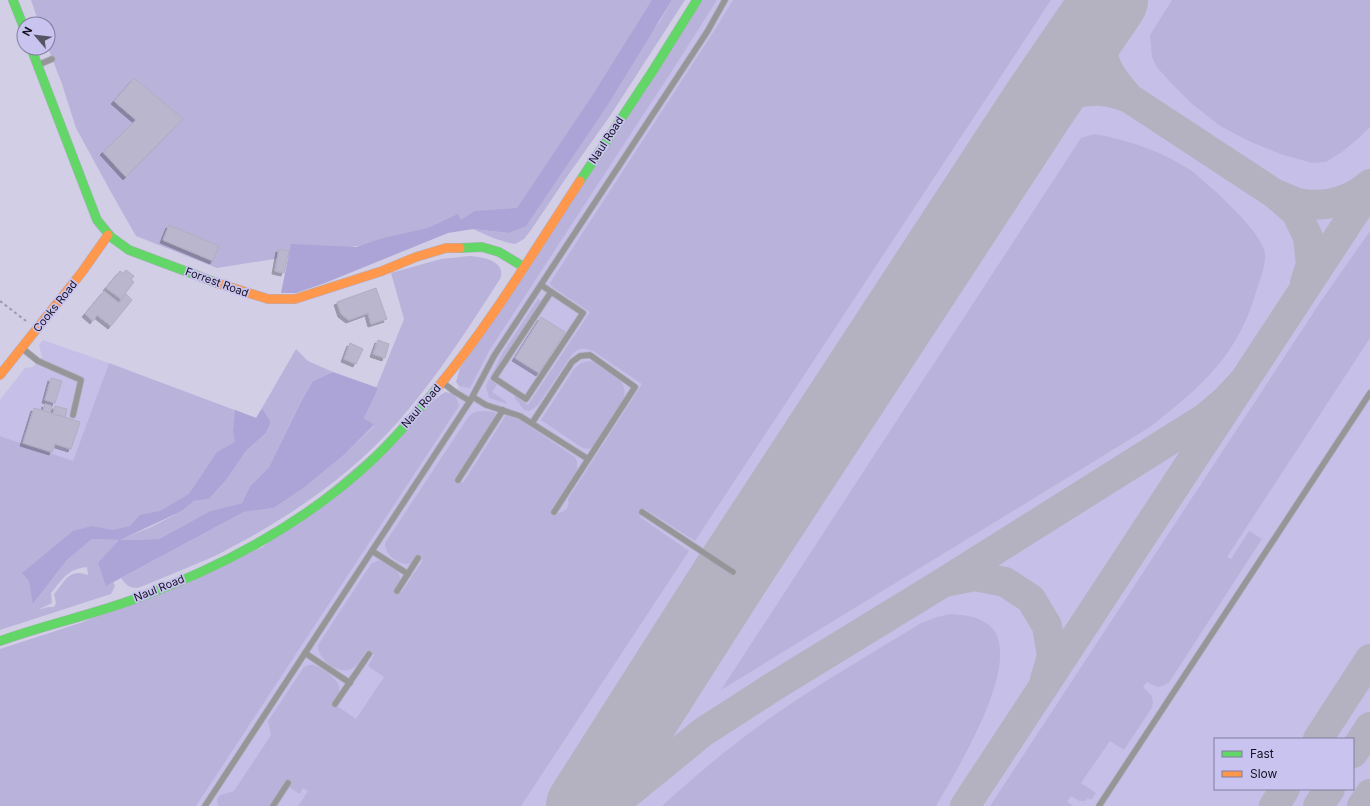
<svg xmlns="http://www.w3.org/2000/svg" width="1370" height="806" viewBox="0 0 1370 806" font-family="Inter,sans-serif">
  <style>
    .built { fill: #c6c0e8; fill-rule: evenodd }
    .green { fill: #b9b3db; fill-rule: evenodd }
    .forest { fill: #aca4d6 }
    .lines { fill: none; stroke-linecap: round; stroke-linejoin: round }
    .taxiway { stroke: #b4b1c1; stroke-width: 30 }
    .runway { stroke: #b4b1c1; stroke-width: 76 }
    .building { fill: #b9b6ce; stroke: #b0aec0; filter: url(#shadow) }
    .lane-casing { stroke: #b1aec0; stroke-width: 7 }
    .fast-casing { stroke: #b1aec0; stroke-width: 10 }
    .slow-casing { stroke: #b1aec0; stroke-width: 10 }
    .path { stroke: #9c9ba3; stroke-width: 2; stroke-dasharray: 3 3; stroke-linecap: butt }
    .lane { stroke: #969597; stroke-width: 5.5 }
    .fast { stroke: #63d668; stroke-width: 9 }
    .slow { stroke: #ff974d; stroke-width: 9 }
    .labels { text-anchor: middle; stroke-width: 3.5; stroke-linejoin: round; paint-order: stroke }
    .street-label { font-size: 11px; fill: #141120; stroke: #c9c3f0 }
  </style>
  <defs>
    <filter id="shadow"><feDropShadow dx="-3" dy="3" stdDeviation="0" flood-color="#0004"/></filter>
  </defs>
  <rect width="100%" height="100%" fill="#d1cee6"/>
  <g class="built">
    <path d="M713 0H1370V806H182L414 451 486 347ZM1215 739H1353V789H1215Z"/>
    <path d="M43 340 109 363 73 462 0 436V400L25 368 33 367 42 357 39 345Z"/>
  </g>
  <g class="green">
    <path d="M31 0H659L518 212 363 245 217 268 136 236 112 194 76 128 62 84 48 48V24H39Z"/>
    <path d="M672 0H685L610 116 566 178 531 230 524 239 515 244 509 243 493 238 473 229 508 233 660 21Z"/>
    <path d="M701 0H717L679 60 489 351 470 388 459 386 456 382 460 368Z"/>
    <path d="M733 0H1051L695 541 645 509 640 517 689 551 521 806H298L308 791 303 788 300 794 284 784 270 806H218L217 799 220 795 234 791 271 735 268 721 304 667C307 666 310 664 313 665 320 666 338 679 339 686 340 693 336 698 333 703L356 719 384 677 368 666 374 655 367 650C362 656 359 666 351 669 338 675 317 659 318 645L371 564C373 563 375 562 377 561 387 559 402 571 400 581 399 584 397 587 395 589L401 593 423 560 417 556C415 560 411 564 407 564 400 564 387 556 386 549 385 547 385 545 385 543L469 416C476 409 485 411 495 412L496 419 458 480 463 483 506 415 520 420 575 457 577 461V471L552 508 558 513C567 511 570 507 568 499L642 384 593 351C584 347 577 348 571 356L538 405 530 411 524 410 514 397 515 396 528 405 590 312 551 286 550 283 716 28Z"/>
    <path d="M1172 0H1370V127L1359 138 1342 152 1326 162 1313 163 1283 155 1251 142 1220 126 1191 103 1170 82 1156 66 1152 57 1150 35Z"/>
    <path d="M1094 134C1126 139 1164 152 1192 171 1200 177 1207 185 1215 191 1227 202 1265 238 1265 254 1266 265 1260 279 1257 289 1238 356 1202 386 1150 427L721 690 1081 138Z"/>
    <path d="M1370 231V338L1227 557 1231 559 1249 531 1262 539 1168 684 1166 683 1165 685 1158 687 1147 682 1143 687 1152 696 1153 703 1152 705 1153 706 1124 750 1110 741 1081 783 1096 793 1091 800 1088 798 1085 801H1079L1071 796 1067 802 1073 806H990L1321 301Z"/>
    <path d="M470 256C483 257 507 261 500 279 468 329 435 380 396 424 353 472 300 510 243 541 231 547 220 554 208 559 185 569 162 578 138 588 129 588 126 585 121 578L244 512 274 508 305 487 344 455 374 426 364 418 404 319 391 273 441 259Z"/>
    <path d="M538 299 541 301 490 380 497 385 492 392 504 400 508 404 489 398 486 386 503 352Z"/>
    <path d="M296 349 308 361 333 372 313 381 303 398 269 467 250 486 242 503 210 511 159 539 119 540 106 585 113 582 115 586 111 594 0 630V436L73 461 109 363 256 418 193 493 131 528 68 536 33 604 66 561 92 539 119 540 151 527 182 511 194 501 209 499 227 479 246 451 266 433 271 422 262 408ZM87 567 88 575C69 568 66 580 54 594L56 603 54 607H48L38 610 52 603 51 593C63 579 67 569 87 567Z"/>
    <path d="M590 361C599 363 617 375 622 383 625 388 625 393 624 398L592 448 587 449 581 447 541 420 574 369 581 363Z"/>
    <path d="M445 392C454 393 457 397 459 406L196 806H0V649L83 622 263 547 439 396Z"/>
    <path d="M951 614C966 615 979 616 991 627 1025 661 955 773 936 806H662C694 777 728 748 763 723 814 686 868 656 921 623L937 617Z"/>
  </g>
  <g class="forest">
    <path d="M652 0H672L607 106 526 226 508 233 473 229 448 233 325 283 296 293H281L291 244 356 247 383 238 428 228 458 214 461 220 475 211 517 208 592 96Z"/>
    <path d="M333 372 378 388 364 418 374 425 344 455 305 487 274 508 244 512 106 586 98 563 119 540 92 539 66 561 33 604 29 581 22 573 73 531 92 526 113 530 130 526 140 515 160 511 189 494 217 452 235 442 233 431 235 410 256 418 262 408 271 422 266 433 246 451 227 479 209 499 194 501 182 511 120 540 159 539 210 511 242 503 250 486 269 467 303 398 313 381Z"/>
  </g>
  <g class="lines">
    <g class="taxiway">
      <path d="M1100 16C1101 31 1100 48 1105 62 1109 76 1120 87 1129 98L1275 194 1296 212 1308 237 1311 264 1305 283"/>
      <path d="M1039 104C1057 99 1075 91 1093 91 1106 90 1118 94 1129 98"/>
      <path d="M1277 195C1284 197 1291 201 1297 203 1324 208 1350 202 1370 184"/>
      <path d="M950 581 975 576 1005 582 1031 599 1047 626 1052 656 1045 680"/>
      <path d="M1318 739 1370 659"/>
      <path d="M1353 753 1370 727"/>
      <path d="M615 806 627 794 703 732 776 685 944 582 1205 418 1224 402 1244 381"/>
      <path d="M965 806 1370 189"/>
      <path d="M1274 806 1285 789"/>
      <path d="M1318 806 1330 789"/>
      <path d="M1362 806 1370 794"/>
    </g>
    <path class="runway" d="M584 806 733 572 1039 104 1110 0"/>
  </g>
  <g class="building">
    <path d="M134 78 183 119 126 177 103 152 136 120 114 101Z"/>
    <path d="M169 225 219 246 213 261 163 240Z"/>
    <path d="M279 249 289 251 284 273 275 271Z"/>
    <path d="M126 270 134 276 131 280 134 282 121 299 106 288 120 271 123 273Z"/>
    <path d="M376 288 387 319 371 324 368 313 349 320 341 314 337 302Z"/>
    <path d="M104 291 119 303 126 294 132 300 111 326 97 315 93 321 85 314Z"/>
    <path d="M541 317 565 332 539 373 515 358Z"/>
    <path d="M378 340 389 344 385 358 373 354Z"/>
    <path d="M350 343 363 349 356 364 344 359Z"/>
    <path d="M51 378 62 381 55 403 45 400Z"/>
    <path d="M45 404 52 406 50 413 43 411Z"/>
    <path d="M55 406 67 409 65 417 53 414Z"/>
    <path d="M34 408 80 422 71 449 55 444 52 452 23 443Z"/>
  </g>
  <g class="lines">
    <g class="lane-casing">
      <g id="lane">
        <path d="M38 65 52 59"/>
        <path d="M541 285 583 313 526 399 494 378 551 292"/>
        <path d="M23 349 38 361 81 380 73 415"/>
        <path d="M442 382 455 392 470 401"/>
        <path d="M473 397 486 405 520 416 588 459"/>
        <path d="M532 423 572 362 580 356 590 355 635 387 554 512"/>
        <path d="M458 480 503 410"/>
        <path d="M642 512 733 572"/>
        <path d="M372 551 408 574"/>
        <path d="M397 591 418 558"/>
        <path d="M305 653 350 683"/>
        <path d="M335 704 369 654"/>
        <path d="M205 806 470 401 494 356 707 32 725 0"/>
        <path d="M273 806 288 783"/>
        <path d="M1099 806 1370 393"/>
      </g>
    </g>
    <g class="fast-casing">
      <g id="fast">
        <path d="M13 0 24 28"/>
        <path d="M31 48 97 220 111 237 129 250 217 283"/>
        <path d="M580 181 654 69 697 0"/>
        <path d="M460 248 482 247 499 252 524 267"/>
        <path d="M0 641C45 625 91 615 135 599 220 568 302 525 369 463 394 440 416 414 438 387"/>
      </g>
    </g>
    <g class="slow-casing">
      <g id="slow">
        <path d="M217 283 268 299H295L382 271 416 257 446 248H460"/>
        <path d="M0 375 82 272 108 235"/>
        <path d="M438 387C491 323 534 251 580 181"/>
      </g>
    </g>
    <path class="path" d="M0 301 26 321"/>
    <use href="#lane" class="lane"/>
    <use href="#fast" class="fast"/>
    <use href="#slow" class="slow"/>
  </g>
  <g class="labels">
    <g class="street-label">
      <text transform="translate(606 140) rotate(-57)" y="4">Naul Road</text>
      <text transform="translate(217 282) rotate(20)" y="4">Forrest Road</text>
      <text transform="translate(55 306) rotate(-51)" y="4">Cooks Road</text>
      <text transform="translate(421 406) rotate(-49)" y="4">Naul Road</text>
      <text transform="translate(159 588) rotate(-22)" y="4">Naul Road</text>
    </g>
  </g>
  <rect x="1214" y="738" width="140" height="52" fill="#c9c3f0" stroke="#817c9d"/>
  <rect x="1222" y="751" width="20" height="6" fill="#63d668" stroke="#817c9d"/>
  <text x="1250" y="758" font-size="12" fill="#141120">Fast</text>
  <rect x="1222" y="771" width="20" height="6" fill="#ff974d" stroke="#817c9d"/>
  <text x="1250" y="778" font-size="12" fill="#141120">Slow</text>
  <g transform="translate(36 36) rotate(298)"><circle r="19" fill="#c9c3f0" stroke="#817c9d"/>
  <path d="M0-3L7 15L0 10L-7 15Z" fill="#565365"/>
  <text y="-6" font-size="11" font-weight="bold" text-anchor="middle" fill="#141120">N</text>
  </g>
</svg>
